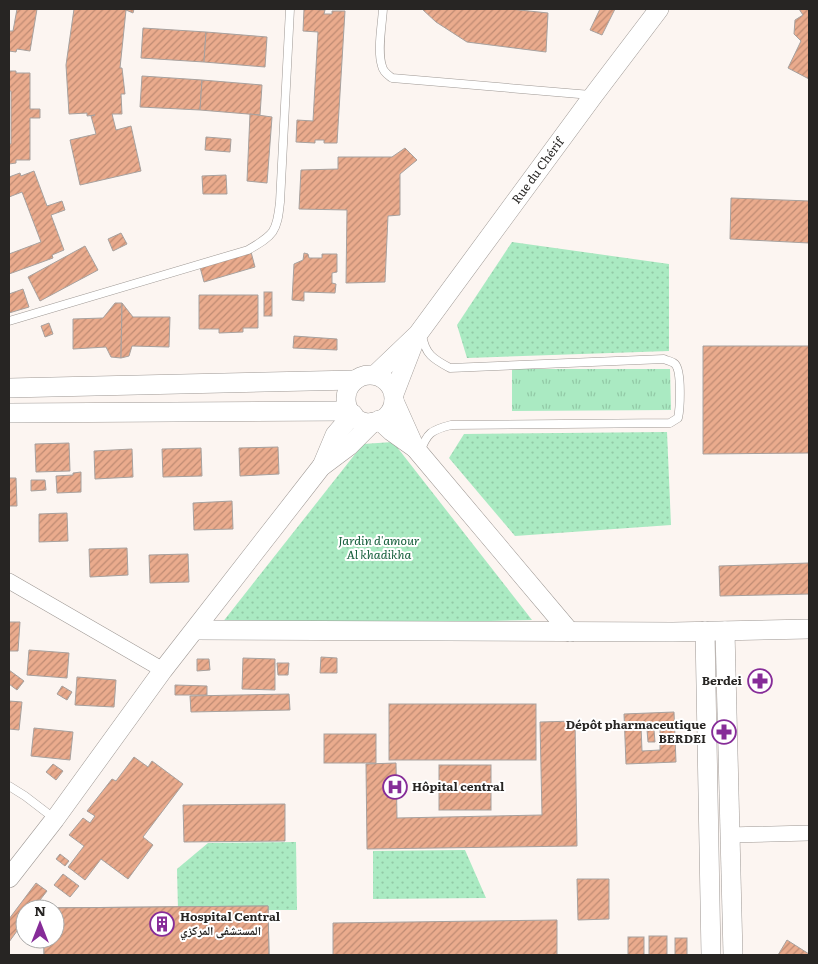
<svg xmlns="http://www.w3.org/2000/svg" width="818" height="964" viewBox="0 0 818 964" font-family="Literata,'Noto Naskh Arabic',serif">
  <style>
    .grass { fill: url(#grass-dots) }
    .park { fill: url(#park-tufts) }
    .building { fill: url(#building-hatch); stroke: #a7a19e; fill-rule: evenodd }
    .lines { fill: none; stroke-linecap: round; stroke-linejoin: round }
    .service-casing { stroke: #9e9894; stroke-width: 9 }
    .minor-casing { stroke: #9e9894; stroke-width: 16 }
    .tertiary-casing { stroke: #9e9894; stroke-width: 20 }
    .service { stroke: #fff; stroke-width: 8 }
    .minor { stroke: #fff; stroke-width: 15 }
    .tertiary { stroke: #fff; stroke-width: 19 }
    .labels { text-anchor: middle; stroke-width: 4; stroke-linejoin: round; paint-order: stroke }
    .street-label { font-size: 12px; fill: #272523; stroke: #fff }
    .park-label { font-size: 12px; font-style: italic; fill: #165f3c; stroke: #fff }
    .poi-label { font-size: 12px; font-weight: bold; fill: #272523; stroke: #fff; text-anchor: end }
  </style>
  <defs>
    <pattern id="grass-dots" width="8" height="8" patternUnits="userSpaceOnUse" patternTransform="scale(1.25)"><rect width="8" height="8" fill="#aaeac2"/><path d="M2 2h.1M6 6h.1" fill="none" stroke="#92c9a6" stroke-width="1.8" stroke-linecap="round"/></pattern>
    <pattern id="park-tufts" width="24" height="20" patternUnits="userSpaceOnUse" patternTransform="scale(1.25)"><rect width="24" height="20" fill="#aaeac2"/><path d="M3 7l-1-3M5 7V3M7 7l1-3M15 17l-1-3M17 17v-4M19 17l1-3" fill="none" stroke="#92c9a6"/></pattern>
    <pattern id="building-hatch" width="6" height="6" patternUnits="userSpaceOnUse" patternTransform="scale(1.25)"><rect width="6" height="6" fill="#eaab8d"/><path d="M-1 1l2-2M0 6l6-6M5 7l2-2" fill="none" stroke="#be8b73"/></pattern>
  </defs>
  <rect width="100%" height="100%" fill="#fcf5f1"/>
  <g class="grass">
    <path d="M512 242 669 264V351L467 358 457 325Z"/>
    <path d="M667 432 671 525 515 536 449 458 464 434Z"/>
    <path d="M393 442 532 620 218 628 363 444Z"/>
    <path d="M296 842 297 910H178L177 869 208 843Z"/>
    <path d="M465 850 486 898 373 899V851Z"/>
  </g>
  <path class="park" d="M512 369H670L671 410 512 411Z"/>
  <g class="building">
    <path d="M17 9H37L30 51 17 49 16 52 9 51V31H13Z"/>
    <path d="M74 9H134L133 13 126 10 120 68H122L125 94H121L122 114H112L116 130 131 126 141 171 80 185 70 140 96 134 91 116 95 115 87 116V113L69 114 66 65Z"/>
    <path d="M304 9 325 10 324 14H332V11H345L337 143H324V140H315V143L296 142 297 120 313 121 318 32 303 31Z"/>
    <path d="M422 9H510L548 13 546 52 467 42 436 22Z"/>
    <path d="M600 9H615L602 35 590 30Z"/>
    <path d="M799 9H809V79L788 68 801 41 794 34 795 20 803 15Z"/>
    <path d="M143 28 206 32 204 62 141 58Z"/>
    <path d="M206 32 267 37 265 67 204 62Z"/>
    <path d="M9 71H16V73H30V109H40V118H30V160H16V163L9 164V144H11V91H9Z"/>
    <path d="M142 76 202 80 200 110 140 107Z"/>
    <path d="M202 80 262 85 260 115 200 110Z"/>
    <path d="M250 114 272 117 267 183 247 181Z"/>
    <path d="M206 137 231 139 230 152 205 150Z"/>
    <path d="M405 148 417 160 400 174V215L388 216 385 282 346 283 347 210 299 209 301 170 338 169V157H392Z"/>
    <path d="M34 171 47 206 62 201 65 210 51 215 64 250 52 255 53 258 9 274V254L41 242 22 192 9 197V177L20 173 21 176Z"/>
    <path d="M226 175 227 194H203L202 176Z"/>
    <path d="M731 198 809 201V243L730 239Z"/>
    <path d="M121 233 127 244 113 251 108 239Z"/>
    <path d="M85 246 98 270 40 301 28 277Z"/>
    <path d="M251 252 255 267 204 282 200 267Z"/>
    <path d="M304 253 308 254 309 258H322V254H337V272L332 273V283L336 284 335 293 304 292V301L292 300 294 264 303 260Z"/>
    <path d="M23 289 29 307 9 313V294Z"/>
    <rect x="264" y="292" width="8" height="24"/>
    <path d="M199 295H258V328H243V332L219 333V329H199Z"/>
    <path d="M115 303H122L121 358 111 357 106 347 73 349V319L103 318Z"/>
    <path d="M122 303 133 317H170L169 347 132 346 129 356 121 358Z"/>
    <path d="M49 323 53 334 45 337 41 326Z"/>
    <path d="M294 336 337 339V350L293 348Z"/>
    <path d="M703 346H809V453L703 454Z"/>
    <path d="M69 443 70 471 36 472 35 444Z"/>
    <path d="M278 447 279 474 240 476 239 448Z"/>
    <path d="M201 448 202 476 163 477 162 449Z"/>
    <path d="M132 449 133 477 95 479 94 451Z"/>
    <path d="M81 472V492L57 493 56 476 73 475V473Z"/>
    <path d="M9 478H16L17 506H9Z"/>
    <path d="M31 480H45L46 490 31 491Z"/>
    <path d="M232 501 233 529 194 530 193 503Z"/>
    <path d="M67 513 68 541 39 542V514Z"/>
    <path d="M127 548 128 575 90 577 89 549Z"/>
    <path d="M188 554 189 582 150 583 149 555Z"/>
    <path d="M809 563V594L720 596 719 566Z"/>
    <path d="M9 622H20L18 651H9Z"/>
    <path d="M29 650 69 653 67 678 27 675Z"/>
    <path d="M321 657 337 658V673H320Z"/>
    <path d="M243 658 275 659V690L242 689Z"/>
    <path d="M197 659H209L210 670 197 671Z"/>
    <path d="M277 663H289L288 675H278Z"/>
    <path d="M9 670 24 681 17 690 9 684Z"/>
    <path d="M77 677 116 680 114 707 75 705Z"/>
    <path d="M175 685 207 686V695H175Z"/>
    <path d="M62 686 72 692 67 700 57 694Z"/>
    <path d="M289 694 290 710 191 712 190 696Z"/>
    <path d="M9 701 22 702 19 730 9 729Z"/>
    <rect x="389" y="704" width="147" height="56"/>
    <path d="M674 712 676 762 626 764 624 714ZM660 725V750L642 751 641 726Z"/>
    <path d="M575 721 577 846 367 849 366 764 396 763 397 818 542 815 540 722Z"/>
    <path d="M34 728 73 732 70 760 31 756Z"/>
    <path d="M647 730H654L655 742H648Z"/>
    <rect x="324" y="734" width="52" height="29"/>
    <path d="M134 757 148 767 152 761 183 784 143 837 153 845 128 879 101 859 85 880 68 867 84 846 69 835 83 818 90 823 95 816 87 811 112 779 116 781Z"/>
    <path d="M53 764 63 771 56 780 46 772Z"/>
    <rect x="439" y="765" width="52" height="45"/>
    <path d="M285 804V841L184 842 183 805Z"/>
    <path d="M60 854 69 861 65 866 56 859Z"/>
    <path d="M63 874 79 886 70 897 54 885Z"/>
    <path d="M577 879H609V919L578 920Z"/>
    <path d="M36 883 47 891 33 909H25V920L9 942V919Z"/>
    <path d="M268 906 269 955H44V939H55V909L44 908Z"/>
    <path d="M268 906 269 955H44V939H55V909L44 908Z"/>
    <path d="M557 920V955H333V923Z"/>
    <rect x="649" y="936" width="18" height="19"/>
    <rect x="628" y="937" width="16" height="18"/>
    <rect x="675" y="938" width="12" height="17"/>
    <path d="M787 940 809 954V955H778Z"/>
  </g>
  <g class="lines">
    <g class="service-casing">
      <g id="service">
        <path d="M383 9C382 25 377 51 382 66 383 72 388 75 392 78L591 95"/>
        <path d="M9 321 248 250C274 235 277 232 280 202L290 9"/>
        <path d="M420 452C427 433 431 430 451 425L670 423 678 418C680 409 682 371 675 364 672 361 668 361 664 359L450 368C433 359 425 354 422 335"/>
        <path d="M9 786 25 796 55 819"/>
      </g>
    </g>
    <g class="minor-casing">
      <g id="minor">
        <path d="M9 581 163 670"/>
        <path d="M729 835 809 833"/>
      </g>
    </g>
    <g class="tertiary-casing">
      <g id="tertiary">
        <path id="s1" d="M375 375 418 334 593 96 659 9"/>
        <circle cx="370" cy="399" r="24"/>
        <path d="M9 388 355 380"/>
        <path d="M394 394 416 337"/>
        <path d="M394 401 415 448"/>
        <path d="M9 413 349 411"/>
        <path d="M379 420 391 431 415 448 570 632"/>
        <path d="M322 466 335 435 353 414"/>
        <path d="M195 630 673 632 809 629"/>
        <path d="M705 631 711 955"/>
        <path d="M725 631 733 955"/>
        <path d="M9 878 55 819 163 670 321 467 349 446 373 422"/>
      </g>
    </g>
    <use href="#service" class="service"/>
    <use href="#minor" class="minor"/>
    <use href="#tertiary" class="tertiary"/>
  </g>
  <defs>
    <g id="pharmacy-ring" transform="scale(1.25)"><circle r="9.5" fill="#fff" stroke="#862c98" stroke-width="1.5"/><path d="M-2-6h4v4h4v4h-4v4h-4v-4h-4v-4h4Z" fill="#862c98"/></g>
    <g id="hospital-ring" transform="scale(1.25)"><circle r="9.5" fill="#fff" stroke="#862c98" stroke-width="1.5"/><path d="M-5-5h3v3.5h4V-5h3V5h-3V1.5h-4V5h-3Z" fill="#862c98"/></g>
    <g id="building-ring" transform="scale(1.25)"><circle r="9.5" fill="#fff" stroke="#862c98" stroke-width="1.5"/><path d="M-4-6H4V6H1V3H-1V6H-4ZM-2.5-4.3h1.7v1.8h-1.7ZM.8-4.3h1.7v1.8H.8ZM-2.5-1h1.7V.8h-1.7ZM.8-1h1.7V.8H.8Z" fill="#862c98"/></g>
  </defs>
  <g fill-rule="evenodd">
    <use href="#pharmacy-ring" x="760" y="681"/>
    <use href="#pharmacy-ring" x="724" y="732"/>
    <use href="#hospital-ring" x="395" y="787"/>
    <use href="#building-ring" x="162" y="924"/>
  </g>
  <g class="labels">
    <g class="street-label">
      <text dy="4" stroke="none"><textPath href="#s1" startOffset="262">Rue du Chérif</textPath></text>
    </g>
    <g class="park-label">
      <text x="379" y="545">Jardin d'amour<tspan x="379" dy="14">Al khadikha</tspan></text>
    </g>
    <g class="poi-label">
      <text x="742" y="685">Berdei</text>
      <text x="706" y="729">Dépôt pharmaceutique<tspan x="706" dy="14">BERDEI</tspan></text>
      <text x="412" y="791" text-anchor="start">Hôpital central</text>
      <text x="180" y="921" text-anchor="start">Hospital Central<tspan x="180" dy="14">المستشفى المركزي</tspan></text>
    </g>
  </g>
  <rect width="818" height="964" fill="none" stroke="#272523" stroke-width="20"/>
  <g transform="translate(40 924)"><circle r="24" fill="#ffffff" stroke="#a9a8a7"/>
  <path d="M0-4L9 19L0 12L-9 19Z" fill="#862c98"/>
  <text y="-8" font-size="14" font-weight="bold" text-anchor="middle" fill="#272523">N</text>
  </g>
</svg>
